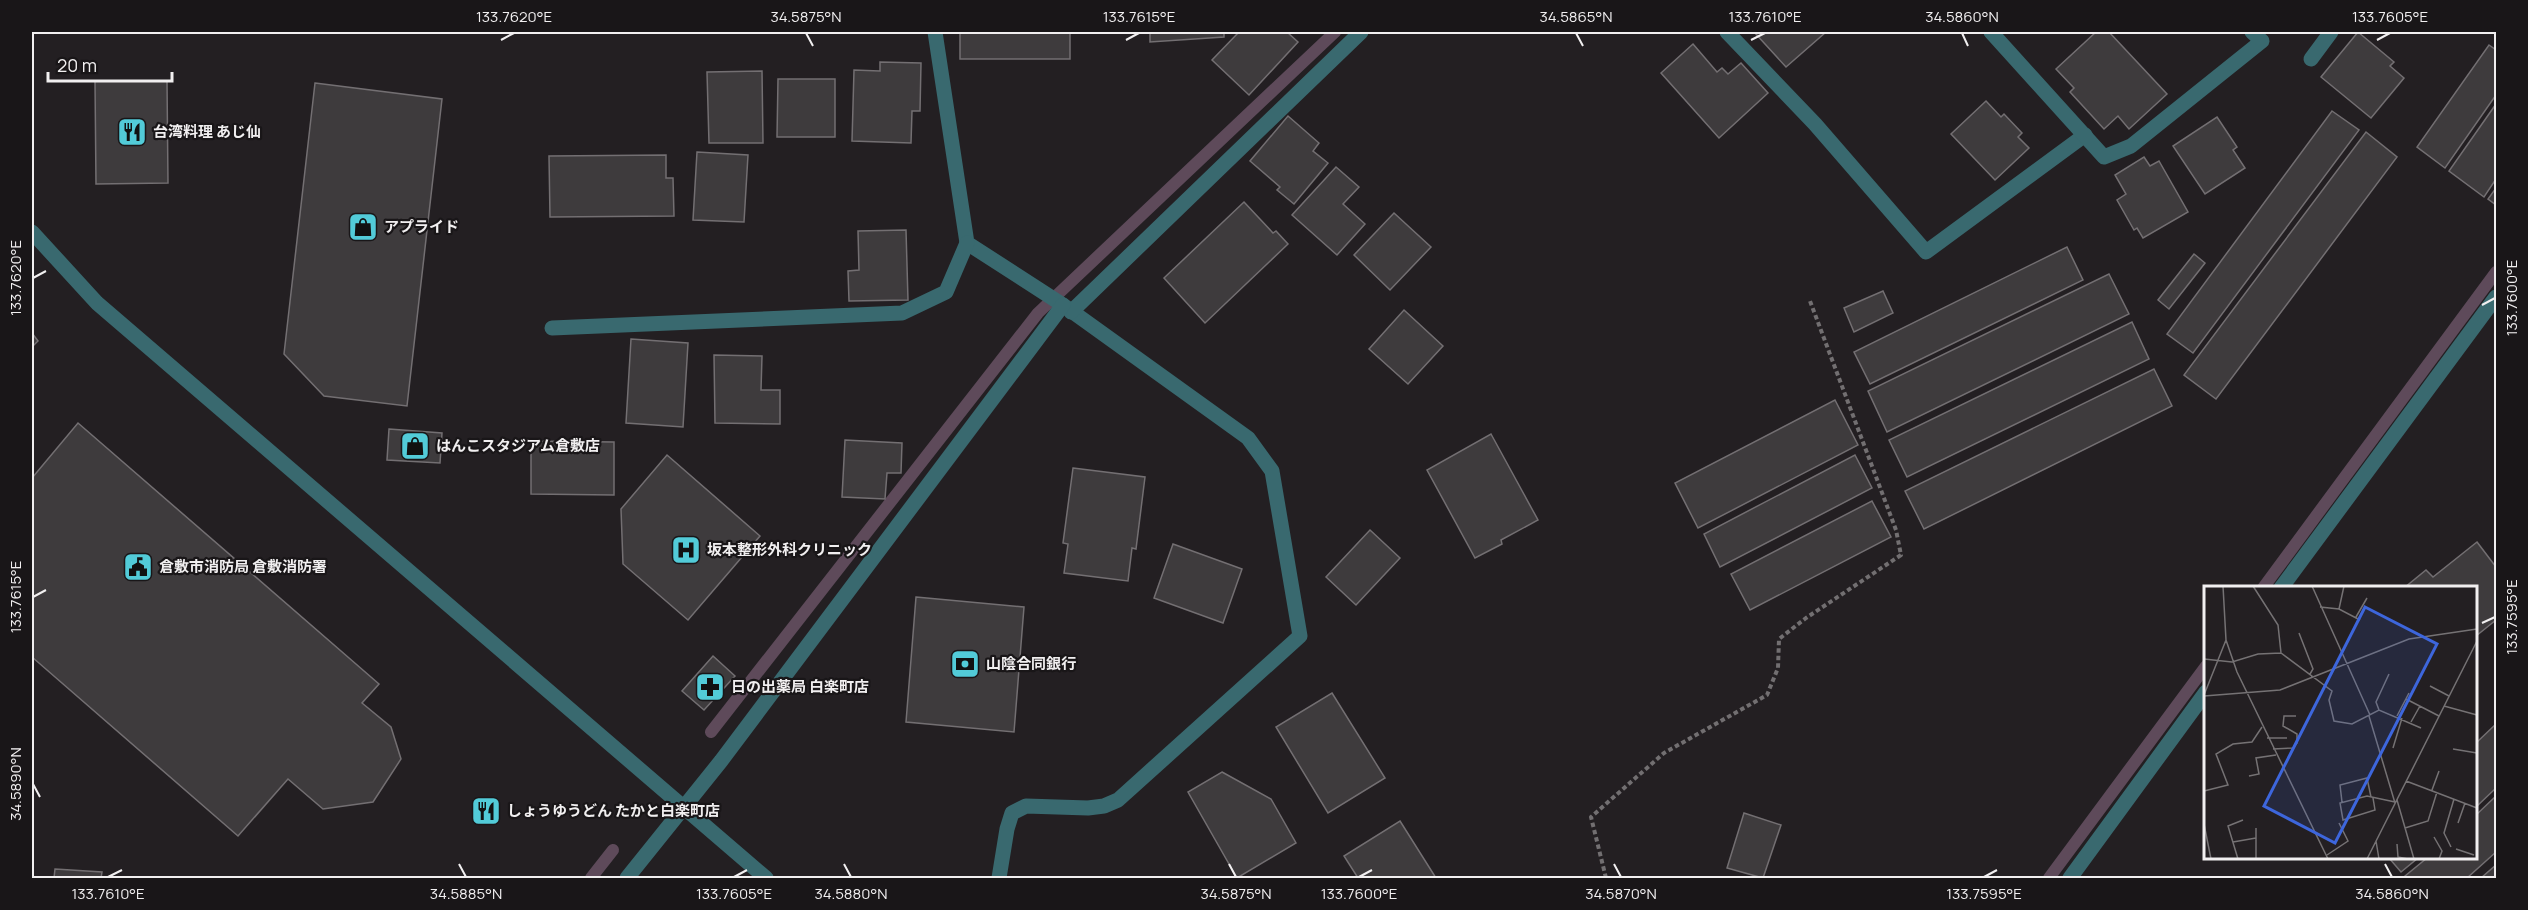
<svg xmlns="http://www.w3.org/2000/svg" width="2528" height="910" viewBox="0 0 2528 910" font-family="Manrope,'Noto Sans JP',sans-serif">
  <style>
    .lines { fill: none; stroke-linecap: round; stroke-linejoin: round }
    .stream { stroke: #5e4a5a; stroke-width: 12 }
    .building { fill: #3e3b3d; stroke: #736f72; stroke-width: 1.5 }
    .path { stroke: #726f71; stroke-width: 4; stroke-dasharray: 4.5 3; stroke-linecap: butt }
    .minor { stroke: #39696f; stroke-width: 15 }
    .ticks { fill: none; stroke: #f1eff0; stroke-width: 2 }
    .labels { text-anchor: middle; stroke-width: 4.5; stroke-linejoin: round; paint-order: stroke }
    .poi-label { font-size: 15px; font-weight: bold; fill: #f1eff0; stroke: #191618; text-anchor: start }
    .inset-road { fill: none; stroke: #757274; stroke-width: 1.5 }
    .view { fill: #3d66dc; fill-opacity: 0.15; stroke: #3d66dc; stroke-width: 3 }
    .inset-edge { fill: none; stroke: #f1eff0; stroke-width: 3 }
    .neatline { fill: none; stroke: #f1eff0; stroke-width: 2 }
    .ticks-label { font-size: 15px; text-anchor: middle; fill: #f1eff0 }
  </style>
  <rect width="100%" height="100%" fill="#231f22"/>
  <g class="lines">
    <g class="stream">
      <path d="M2263 588 2496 272"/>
      <path d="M711 732 1038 313 1335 32"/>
      <path d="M591 878 613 850"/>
      <path d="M2049 878 2206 666"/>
    </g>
  </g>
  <g class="building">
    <rect x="960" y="32" width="110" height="27"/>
    <path d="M1150 32H1224V37L1150 42Z"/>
    <path d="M1239 32H1287L1298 42 1249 95 1212 60Z"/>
    <path d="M1754 32H1826L1786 67Z"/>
    <path d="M2096 32H2109L2167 94 2129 129 2118 116 2104 129 2070 92 2074 88 2056 69Z"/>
    <path d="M2358 32 2394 62 2390 66 2404 78 2371 118 2321 77Z"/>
    <path d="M1693 44 1717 72 1722 68 1728 74 1741 63 1768 93 1719 138 1661 73Z"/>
    <path d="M2489 45 2496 50V95L2445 168 2417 147Z"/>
    <path d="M880 62 921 63 920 111H912L911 143 852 141 854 70 880 71Z"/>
    <path d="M762 71 763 143H709L707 72Z"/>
    <path d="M778 79H835V137H777Z"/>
    <path d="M95 81H167L168 183 96 184Z"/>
    <path d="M315 83 442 99 407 406 324 396 284 354Z"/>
    <path d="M1986 101 2001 117 2004 114 2022 133 2018 137 2029 148 1995 180 1951 134Z"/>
    <path d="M2496 104V179L2484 197 2449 171Z"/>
    <path d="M2332 111 2359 130 2193 353 2167 334Z"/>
    <path d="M1288 116 1319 143 1313 151 1328 163 1294 204 1277 190 1280 187 1250 161Z"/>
    <path d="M2217 117 2237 147 2233 150 2245 168 2205 194 2173 146Z"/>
    <path d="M2366 132 2397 157 2216 399 2184 375Z"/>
    <path d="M697 152 748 155 744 222 693 220Z"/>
    <path d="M666 155V178H673L674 216 550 217 549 156Z"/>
    <path d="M2144 157 2150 166 2159 161 2188 212 2143 238 2137 228 2134 230 2117 200 2126 194 2115 175Z"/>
    <path d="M1336 167 1359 187 1343 204 1365 224 1337 255 1292 215Z"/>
    <path d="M2496 188V205L2488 199Z"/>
    <path d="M1244 202 1273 233 1276 231 1288 244 1205 323 1164 278Z"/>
    <path d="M1394 213 1431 247 1390 290 1354 255Z"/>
    <path d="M906 230 908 300 849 301 848 271 859 270 858 231Z"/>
    <path d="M2067 247 2083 280 1870 384 1854 352Z"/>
    <path d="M2194 254 2205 263 2169 309 2158 300Z"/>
    <path d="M2109 274 2129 314 1887 432 1868 391Z"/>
    <path d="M1883 291 1893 313 1854 332 1844 308Z"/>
    <path d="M1404 310 1443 346 1408 384 1369 349Z"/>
    <path d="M2132 322 2149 359 1907 477 1889 440Z"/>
    <path d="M32 333 38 341 32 347Z"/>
    <path d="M631 339 688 343 683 427 626 423Z"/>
    <path d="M714 355 762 356 761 390H780V424L715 423Z"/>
    <path d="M2154 369 2172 406 1924 529 1905 491Z"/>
    <path d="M1835 400 1858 445 1698 528 1675 483Z"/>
    <path d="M78 423 379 684 362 703 391 727 401 759 373 802 323 809 288 779 238 836 32 657V478Z"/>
    <path d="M389 429 442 433 440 463 387 460Z"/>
    <path d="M1491 434 1538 520 1501 540 1502 544 1475 558 1427 470Z"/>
    <path d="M845 440 902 443 901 473H887L885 499 842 497Z"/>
    <path d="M531 441 614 442V495L531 494Z"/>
    <path d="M667 455 760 536 688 620 623 564 621 509Z"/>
    <path d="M1855 455 1872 488 1720 567 1704 534Z"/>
    <path d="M1073 468 1145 477 1136 549 1132 548 1128 581 1064 573 1068 544 1063 543Z"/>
    <path d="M1872 501 1891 537 1750 610 1731 574Z"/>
    <path d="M1370 530 1400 558 1356 605 1326 577Z"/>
    <path d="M2477 542 2496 567V620L2476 636V588H2404L2426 570 2433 577Z"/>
    <path d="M1173 544 1242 569 1223 623 1154 598Z"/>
    <path d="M916 597 1024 607 1014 732 906 722Z"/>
    <path d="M713 656 735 676 704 710 682 691Z"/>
    <path d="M1332 693 1385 778 1328 813 1276 727Z"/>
    <path d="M2496 724V788L2476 807V743Z"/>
    <path d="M1222 772 1271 799 1296 843 1237 878 1188 792Z"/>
    <path d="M2496 796V852L2467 878H2407L2405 876 2427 858H2476V815Z"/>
    <path d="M1744 813 1781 825 1763 878 1727 868Z"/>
    <path d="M1400 821 1436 878H1358L1344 856Z"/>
    <path d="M2389 858H2418L2401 872Z"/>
    <path d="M2496 865V878H2481Z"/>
    <path d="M55 869 102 872 101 878H54Z"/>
  </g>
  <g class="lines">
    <path class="path" d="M1606 878 1591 817 1664 753 1767 695 1778 668 1779 639 1806 618 1901 555 1896 530 1810 301"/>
    <g class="minor">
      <path d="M935 32 967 243 1063 305 1248 438 1272 471 1300 636 1118 800 1104 806 1088 808 1026 806 1012 813 1007 829 999 878"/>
      <path d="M1727 32 1815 124 1926 252 2085 135"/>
      <path d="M1991 32 2104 157 2131 146 2262 41 2252 32"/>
      <path d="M2311 59 2331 32"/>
      <path d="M32 232 97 303 766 878"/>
      <path d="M1071 312 1361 32"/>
      <path d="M552 328 902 313 946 292 967 243"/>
      <path d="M2281 588 2496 297"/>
      <path d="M627 878 721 761 1063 305"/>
      <path d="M2070 878 2206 692"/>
    </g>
  </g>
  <path class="ticks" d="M806 33 813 46M1576 33 1583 46M1962 33 1968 46M501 40 514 33M1126 40 1139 33M1751 40 1765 33M2377 40 2390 33M33 278 46 271M2482 305 2495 298M33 597 46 590M2482 623 2495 617M33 784 40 797M459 864 466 877M844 864 851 877M1229 864 1236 877M1614 864 1621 877M2385 864 2392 877M108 877 122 870M734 877 747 870M1359 877 1372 870M1984 877 1997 870"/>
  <defs>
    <g id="restaurant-square" transform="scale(1.5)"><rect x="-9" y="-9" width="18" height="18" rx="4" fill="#52cbd8" stroke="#191618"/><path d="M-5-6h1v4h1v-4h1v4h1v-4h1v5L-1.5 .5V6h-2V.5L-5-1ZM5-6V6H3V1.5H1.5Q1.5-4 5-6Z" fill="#111"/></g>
    <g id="shop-square" transform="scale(1.5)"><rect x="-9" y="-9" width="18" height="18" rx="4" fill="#52cbd8" stroke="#191618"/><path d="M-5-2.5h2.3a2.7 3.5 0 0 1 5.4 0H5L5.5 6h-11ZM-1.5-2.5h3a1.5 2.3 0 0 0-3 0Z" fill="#111"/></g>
    <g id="hospital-square" transform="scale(1.5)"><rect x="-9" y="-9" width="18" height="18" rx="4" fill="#52cbd8" stroke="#191618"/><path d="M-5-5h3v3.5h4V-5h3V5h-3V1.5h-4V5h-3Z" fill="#111"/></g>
    <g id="civic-square" transform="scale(1.5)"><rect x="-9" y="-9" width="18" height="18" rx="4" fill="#52cbd8" stroke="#191618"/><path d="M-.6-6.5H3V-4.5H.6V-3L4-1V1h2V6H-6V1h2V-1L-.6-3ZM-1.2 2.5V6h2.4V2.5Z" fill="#111"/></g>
    <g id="bank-square" transform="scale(1.5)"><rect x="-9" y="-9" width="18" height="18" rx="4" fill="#52cbd8" stroke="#191618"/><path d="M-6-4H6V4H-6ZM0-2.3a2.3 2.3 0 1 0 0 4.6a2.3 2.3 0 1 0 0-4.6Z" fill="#111"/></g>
    <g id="pharmacy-square" transform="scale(1.5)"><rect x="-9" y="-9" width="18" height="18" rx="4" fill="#52cbd8" stroke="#191618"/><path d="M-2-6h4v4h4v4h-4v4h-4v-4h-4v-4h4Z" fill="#111"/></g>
  </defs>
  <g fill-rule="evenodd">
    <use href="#restaurant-square" x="132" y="132"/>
    <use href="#shop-square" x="363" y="227"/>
    <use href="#shop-square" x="415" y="446"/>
    <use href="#hospital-square" x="686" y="550"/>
    <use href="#civic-square" x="138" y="567"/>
    <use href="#bank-square" x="965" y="664"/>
    <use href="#pharmacy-square" x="710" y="687"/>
    <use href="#restaurant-square" x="486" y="811"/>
  </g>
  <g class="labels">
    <g class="poi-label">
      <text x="153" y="137">台湾料理 あじ仙</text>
      <text x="384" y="232">アプライド</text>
      <text x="436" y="451">はんこスタジアム倉敷店</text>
      <text x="707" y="555">坂本整形外科クリニック</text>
      <text x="159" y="572">倉敷市消防局 倉敷消防署</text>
      <text x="986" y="669">山陰合同銀行</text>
      <text x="731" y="692">日の出薬局 白楽町店</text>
      <text x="507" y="816">しょうゆうどん たかと白楽町店</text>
    </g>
  </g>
  <g transform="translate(2204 586)">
    <rect width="273" height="273" fill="#231f22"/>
    <path class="inset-road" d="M19 0 22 54 33 86 124 273M49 0 74 39 77 67M108 0 166 129M116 21 135 23 156 34M135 23 140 0M152 31 163 12M95 47 109 83 106 88M0 73 28 76 54 68 77 67 128 105 125 114 130 135 148 138 175 124 217 142M226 100 245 110M0 109 22 54M0 110 76 104 205 53 273 43M202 113 235 130M240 120 273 129M175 124 172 116 185 88M165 130 191 217M193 130 205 107M207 136 216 120M63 152H83M189 162 198 132M69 163 89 162 93 157V148L79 140 80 130H92M249 163 273 167M45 190 55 188 52 172 72 169M202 195 273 222M228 204 235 185M0 205 24 199 12 168 29 158 48 156 58 141M169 212 171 224 139 234 136 217 163 210 191 216M193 214 210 273M138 216 136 199 163 192 167 211M254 237 261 217M0 238 7 273M52 242V273M201 242 224 235 233 206M230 251 238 265 235 273M172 255 175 273M29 256 52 252M193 258 194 271 204 273M247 261 240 247 250 213M252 263 270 269M123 269 144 255 135 237M34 273 24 240 39 234M163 273 273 55"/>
    <path class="view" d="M161 21 233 58 131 257 60 220Z"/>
    <rect width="273" height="273" class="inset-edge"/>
  </g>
  <rect width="2528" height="910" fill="none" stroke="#191618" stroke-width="66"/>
  <path d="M48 72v9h124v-9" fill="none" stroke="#f1eff0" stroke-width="3"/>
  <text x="57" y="72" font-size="18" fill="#f1eff0" stroke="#191618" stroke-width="4.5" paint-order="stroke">20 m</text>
  <rect x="33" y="33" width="2462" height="844" class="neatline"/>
  <g class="ticks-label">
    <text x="514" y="22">133.7620°E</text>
    <text x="806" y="22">34.5875°N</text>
    <text x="1139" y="22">133.7615°E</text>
    <text x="1576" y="22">34.5865°N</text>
    <text x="1765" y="22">133.7610°E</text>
    <text x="1962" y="22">34.5860°N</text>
    <text x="2390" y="22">133.7605°E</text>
    <text transform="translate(16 278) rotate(-90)" y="5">133.7620°E</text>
    <text transform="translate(2512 298) rotate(-90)" y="5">133.7600°E</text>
    <text transform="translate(16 597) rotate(-90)" y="5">133.7615°E</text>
    <text transform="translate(2512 617) rotate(-90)" y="5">133.7595°E</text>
    <text transform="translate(16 784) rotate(-90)" y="5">34.5890°N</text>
    <text x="108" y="899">133.7610°E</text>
    <text x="466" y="899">34.5885°N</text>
    <text x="734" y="899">133.7605°E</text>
    <text x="851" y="899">34.5880°N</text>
    <text x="1236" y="899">34.5875°N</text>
    <text x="1359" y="899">133.7600°E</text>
    <text x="1621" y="899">34.5870°N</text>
    <text x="1984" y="899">133.7595°E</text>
    <text x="2392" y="899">34.5860°N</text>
  </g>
</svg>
